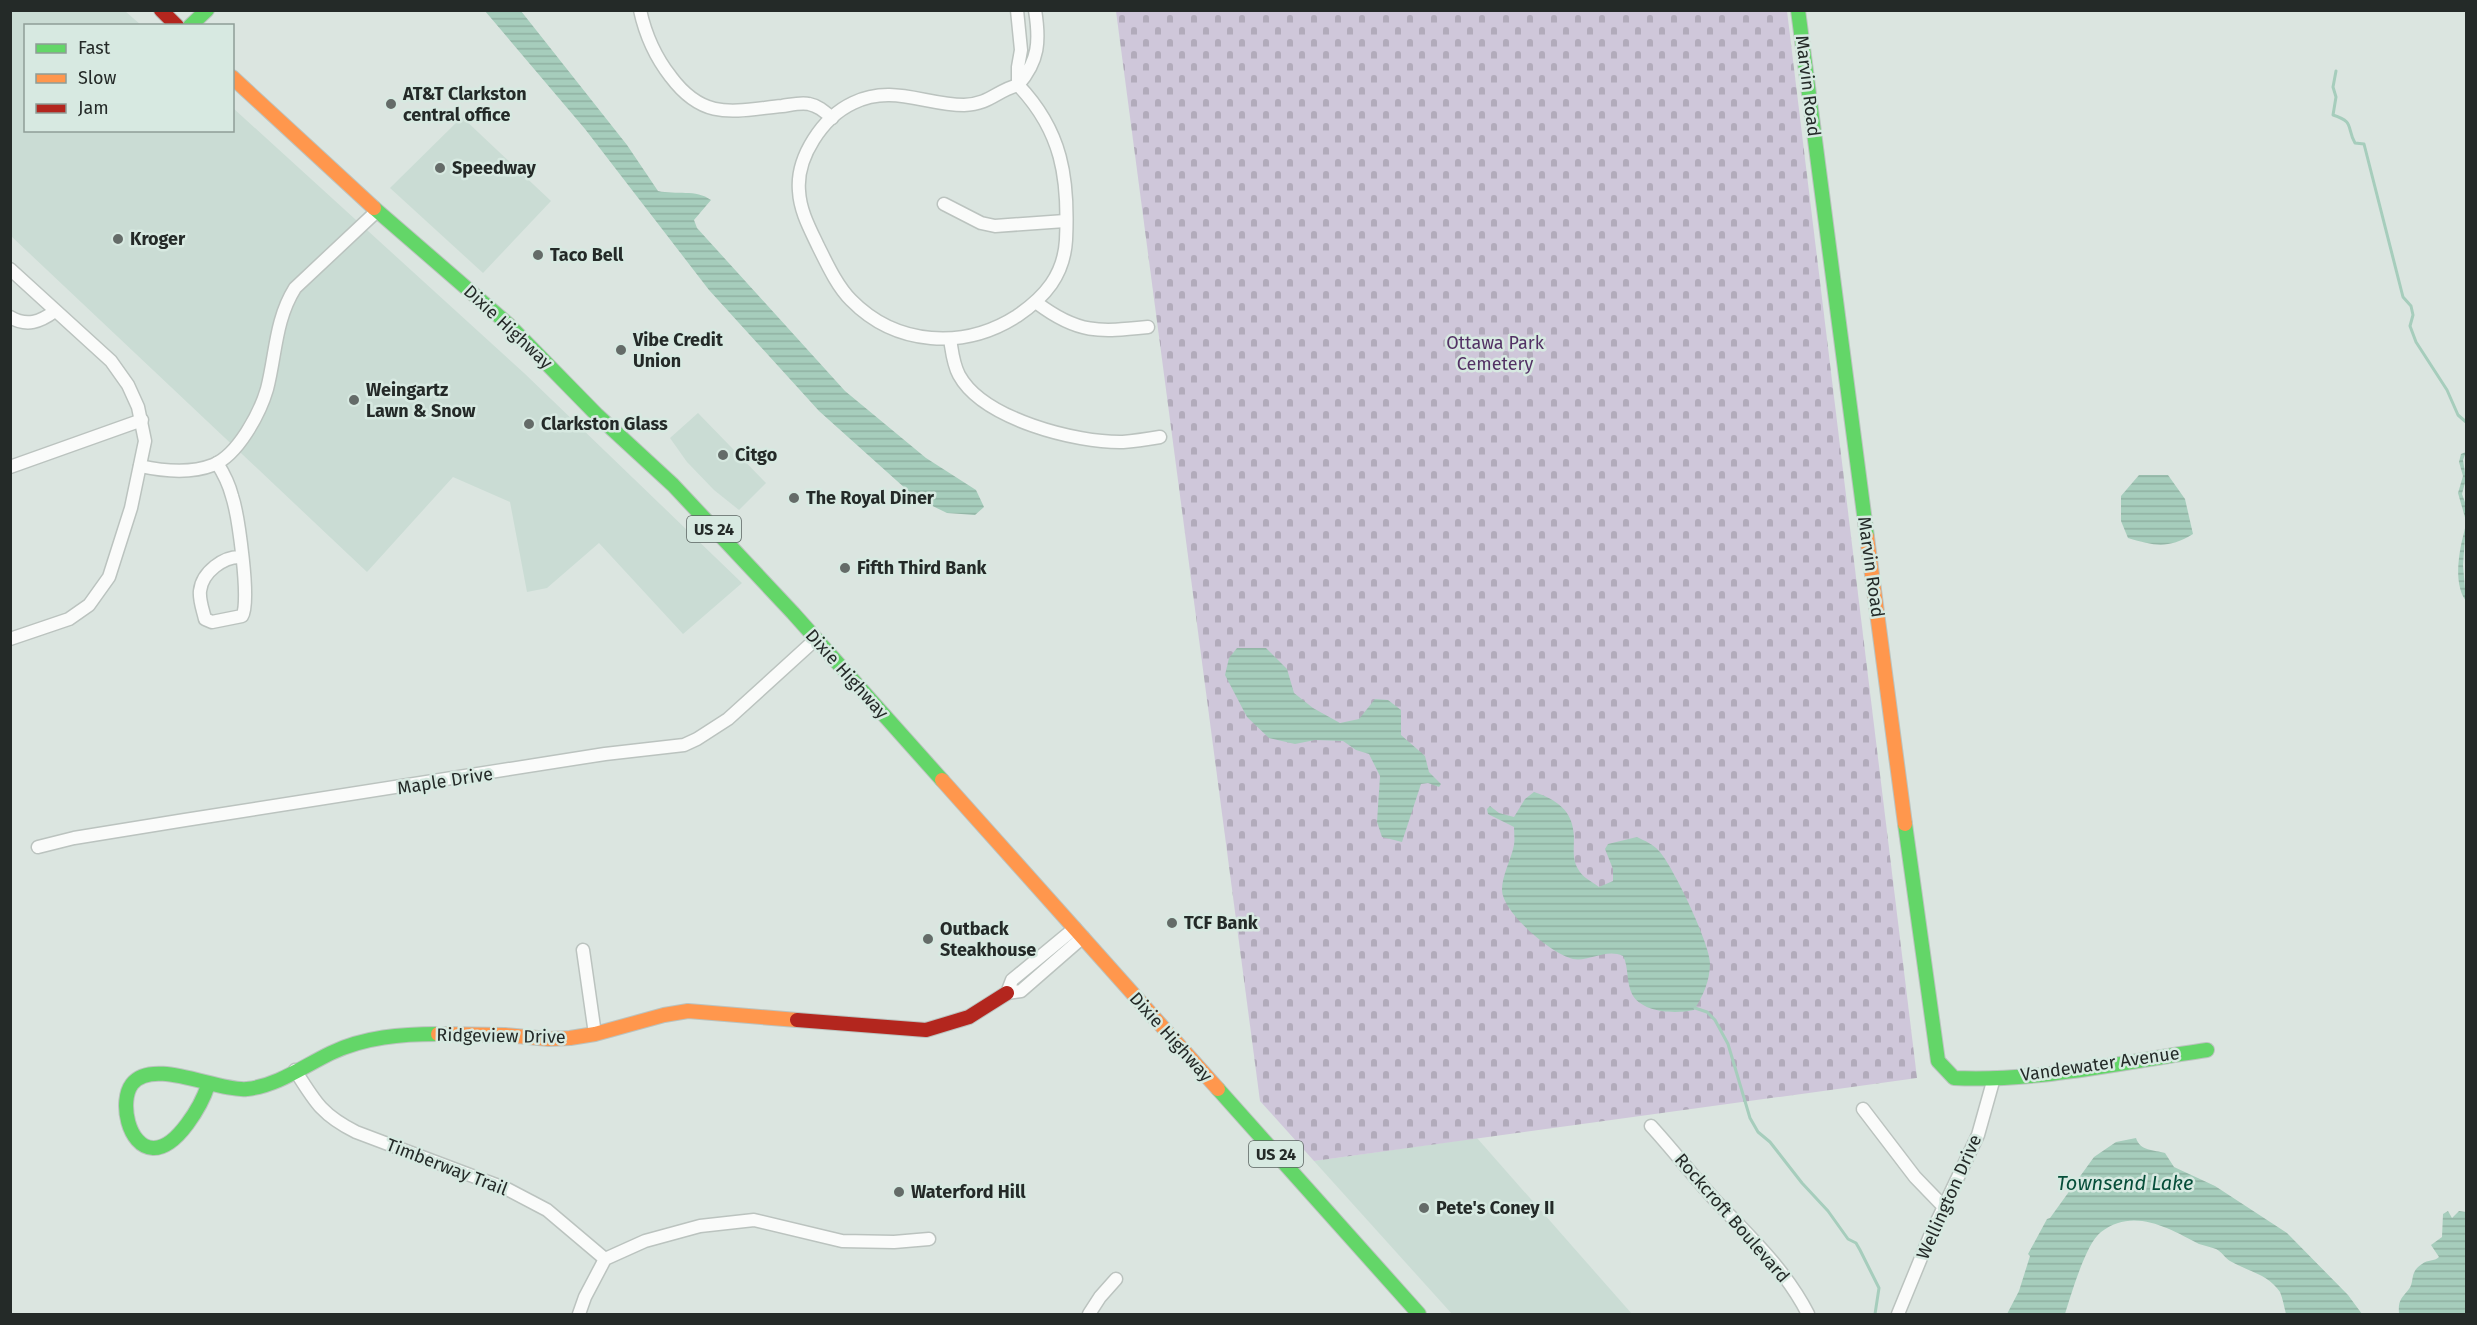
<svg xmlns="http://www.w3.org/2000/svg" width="2477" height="1325" viewBox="0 0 2477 1325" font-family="'Fira Sans',sans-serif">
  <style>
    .built { fill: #cadcd4 }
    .cemetery { fill: url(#cemetery-stones) }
    .water { fill: url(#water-rules) }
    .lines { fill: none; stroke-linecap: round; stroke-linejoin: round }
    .stream { stroke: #a6cdbc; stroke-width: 3 }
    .street-casing { stroke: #bbc3bf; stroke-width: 15 }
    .fast-casing { stroke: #bbc3bf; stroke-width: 16 }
    .slow-casing { stroke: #bbc3bf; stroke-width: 16 }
    .jam-casing { stroke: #bbc3bf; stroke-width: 16 }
    .street { stroke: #fafbfa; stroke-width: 12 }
    .fast { stroke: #63d668; stroke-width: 14 }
    .slow { stroke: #ff974d; stroke-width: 14 }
    .jam { stroke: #b3261e; stroke-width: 14 }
    .poi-dot { fill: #646b68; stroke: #d7e9e1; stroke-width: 2 }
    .labels { text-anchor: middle; stroke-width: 5; stroke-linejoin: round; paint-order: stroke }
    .shield { fill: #d7e9e1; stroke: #5a6360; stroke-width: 1.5 }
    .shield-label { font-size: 16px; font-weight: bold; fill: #242a28 }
    .street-label { font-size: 18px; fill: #242a28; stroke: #d7e9e1 }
    .poi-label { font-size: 18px; font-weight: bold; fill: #242a28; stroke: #d7e9e1; text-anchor: start }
    .park-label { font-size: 18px; fill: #523164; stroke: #d7e9e1 }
    .water-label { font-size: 20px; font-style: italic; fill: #064e39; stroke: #d7e9e1 }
  </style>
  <defs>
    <pattern id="cemetery-stones" width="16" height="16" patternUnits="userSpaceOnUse" patternTransform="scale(1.5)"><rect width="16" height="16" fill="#cfc7da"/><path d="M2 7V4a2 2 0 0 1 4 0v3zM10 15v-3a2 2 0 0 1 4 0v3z" fill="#b2abbb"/></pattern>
    <pattern id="water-rules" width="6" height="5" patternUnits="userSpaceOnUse" patternTransform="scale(1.5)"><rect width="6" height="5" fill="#a6cdbc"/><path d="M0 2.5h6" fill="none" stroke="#8fb0a2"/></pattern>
  </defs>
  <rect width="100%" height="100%" fill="#dbe5e0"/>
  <g class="built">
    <path d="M10 11H125L141 25 26 26V130H232L233 108 524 373 742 583 683 634 599 543 547 588 527 592 510 502 453 477 367 572 11 236Z"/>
    <path d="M462 117 551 201 483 273 390 188Z"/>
    <path d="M698 413 766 483 739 510 714 490 687 462 670 438Z"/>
    <path d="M1477 1138 1632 1314H1452L1314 1161Z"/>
  </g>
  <path class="cemetery" d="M1116 11H1787L1917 1078 1314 1161 1260 1101Z"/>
  <g class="water">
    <path d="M485 11H521L627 145 658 191C676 195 696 189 711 200L694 220 697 228 845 391 926 458 976 490 984 507 975 515 947 513 916 498 819 411 709 290 585 129Z"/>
    <path d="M2466 452 2463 460 2466 479 2462 494 2466 505V521L2458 493 2463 476 2459 462 2461 454Z"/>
    <path d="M2139 475H2168L2185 499 2193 534C2168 549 2155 546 2128 538L2121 521V496Z"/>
    <path d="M2466 525 2463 565 2466 601C2452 582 2460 546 2466 525Z"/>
    <path d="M1237 648H1266L1287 669 1294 693 1313 708 1340 723 1359 719 1375 699 1388 700 1401 710V735L1425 756 1429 772 1441 784 1439 787 1428 783 1421 784 1402 842 1382 837 1377 822 1380 776 1369 754 1356 750 1343 741 1315 740 1295 744 1269 738 1247 717 1225 675 1229 658Z"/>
    <path d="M1534 792C1557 800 1573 810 1574 837 1574 847 1572 859 1578 869 1582 877 1591 881 1599 887L1613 881V869L1605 849 1608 844 1637 837C1645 841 1653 844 1659 851 1673 866 1710 944 1710 963 1710 981 1703 996 1694 1010 1675 1014 1642 1013 1632 994 1626 982 1629 967 1623 956 1606 948 1589 962 1573 959 1551 954 1502 912 1502 890 1502 875 1511 860 1514 845 1515 839 1514 833 1514 827L1488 814 1487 809 1490 806 1499 813 1514 817 1525 799Z"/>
    <path d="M2136 1138C2140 1151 2154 1150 2165 1153L2174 1167 2215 1186 2287 1233 2348 1295 2362 1314H2286C2284 1307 2283 1299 2280 1292 2268 1274 2247 1271 2230 1261 2225 1258 2222 1252 2216 1249 2211 1247 2205 1246 2199 1244 2169 1228 2133 1207 2101 1232 2086 1243 2071 1295 2065 1314H2007L2019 1291 2030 1256 2028 1254 2047 1219 2050 1218 2094 1157 2116 1142Z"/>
    <path d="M2448 1211 2452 1218 2459 1211 2466 1212V1314H2399C2398 1300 2401 1299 2409 1289 2415 1281 2409 1272 2422 1264 2428 1259 2434 1262 2439 1257L2431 1245 2442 1237 2443 1214Z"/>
  </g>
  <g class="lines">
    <g class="stream">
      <path d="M2336 71 2333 87 2336 97 2333 115C2355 122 2346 127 2355 143L2364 144 2403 297 2411 306 2413 315 2410 326 2416 342 2447 390 2458 415 2466 422"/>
      <path d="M1695 1008 1707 1012 1715 1020 1728 1044 1750 1118 1758 1132 1770 1142 1802 1183 1828 1211 1848 1239 1856 1243 1860 1250 1879 1288 1875 1314"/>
    </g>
    <g class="street-casing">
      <g id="street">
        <path d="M640 10C645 33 656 58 671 77 704 121 733 111 782 106 790 105 801 102 809 104 819 106 825 112 832 118"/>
        <path d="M1017 10 1021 50 1018 67V85C1039 61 1040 41 1035 10"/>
        <path d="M1018 85C1062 131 1069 178 1066 240 1064 275 1045 297 1017 316 964 350 896 346 851 300 837 286 827 264 818 246 810 229 800 211 799 191 796 157 823 117 853 103 892 84 925 105 964 105 990 104 996 91 1018 85Z"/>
        <path d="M944 204 981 223 995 226 1065 221"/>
        <path d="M10 269 111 361 128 385 138 407 145 441 131 508 109 577 89 605 69 619 10 639"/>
        <path d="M1037 303C1078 334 1099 332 1148 327"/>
        <path d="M10 317C27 327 40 322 55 311"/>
        <path d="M950 339C952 351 953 364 959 375 983 419 1076 443 1123 442 1135 441 1148 439 1160 437"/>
        <path d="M217 463C224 474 229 484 232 496 238 514 251 603 242 616L212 622 205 619C203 610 199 600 200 591 202 572 224 556 241 557"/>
        <path d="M140 466C163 471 190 474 213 465 238 455 260 413 267 389 276 354 275 320 295 288L377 211"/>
        <path d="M10 467 142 420"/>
        <path d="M38 847 74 838 185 820 605 754 684 745 697 739 728 719 816 639"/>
        <path d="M1075 928 1012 980 1007 993 1021 991 1083 937"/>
        <path d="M583 950 595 1034"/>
        <path d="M295 1070C315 1102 322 1115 356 1132L507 1189 547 1210 605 1259"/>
        <path d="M1863 1109 1915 1177 1943 1206"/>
        <path d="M1651 1126C1673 1150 1693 1176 1715 1200 1749 1236 1785 1269 1808 1314"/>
        <path d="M579 1314 585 1297 605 1259 645 1241 700 1226 754 1220 842 1241 894 1242 929 1239"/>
        <path d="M1089 1314 1100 1297 1116 1279"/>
        <path d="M1898 1314 1930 1236 1978 1135 1994 1078"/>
      </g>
    </g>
    <g class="fast-casing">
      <g id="fast">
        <path d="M1798 10 1867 537"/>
        <path d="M190 26 207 10"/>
        <path d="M374 208 509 325 597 415 673 485 793 613 942 780"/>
        <path d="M1905 824 1938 1061 1954 1078C2038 1082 2124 1062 2207 1050"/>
        <path d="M208 1085C202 1104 177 1149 153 1148 128 1147 119 1101 132 1084 153 1057 218 1092 247 1089 277 1086 304 1066 331 1053 364 1037 402 1034 438 1034"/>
        <path d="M1218 1089 1419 1314"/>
      </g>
    </g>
    <g class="slow-casing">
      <g id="slow">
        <path d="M232 77 374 208"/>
        <path d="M1867 537 1905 824"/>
        <path d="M942 780 1218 1089"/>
        <path d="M438 1034 505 1035 549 1039 570 1038 595 1034 664 1015 688 1011 797 1020"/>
      </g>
    </g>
    <g class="jam-casing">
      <g id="jam">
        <path d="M161 10 177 26"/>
        <path d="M797 1020 926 1030 969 1017 1007 993"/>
      </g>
    </g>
    <use href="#street" class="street"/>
    <use href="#fast" class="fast"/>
    <use href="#slow" class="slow"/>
    <use href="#jam" class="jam"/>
  </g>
  <g class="poi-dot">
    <circle cx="391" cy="104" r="6"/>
    <circle cx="440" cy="168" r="6"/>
    <circle cx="118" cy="239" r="6"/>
    <circle cx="538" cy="255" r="6"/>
    <circle cx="621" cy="350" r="6"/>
    <circle cx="354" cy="400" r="6"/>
    <circle cx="529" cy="424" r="6"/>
    <circle cx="723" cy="455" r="6"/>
    <circle cx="794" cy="498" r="6"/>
    <circle cx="845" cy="568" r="6"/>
    <circle cx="1172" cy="923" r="6"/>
    <circle cx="928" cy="939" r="6"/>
    <circle cx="899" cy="1192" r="6"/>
    <circle cx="1424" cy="1208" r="6"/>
  </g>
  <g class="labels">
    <g class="shield">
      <rect x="687" y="516" width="54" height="26" rx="4.5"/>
      <rect x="1249" y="1141" width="54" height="26" rx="4.5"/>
    </g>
    <g class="shield-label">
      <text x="714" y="535">US 24</text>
      <text x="1276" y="1160">US 24</text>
    </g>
    <g class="street-label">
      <text transform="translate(1808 86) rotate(83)" y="6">Marvin Road</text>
      <text transform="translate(508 327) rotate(43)" y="6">Dixie Highway</text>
      <text transform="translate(1871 567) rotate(82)" y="6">Marvin Road</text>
      <text transform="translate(847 674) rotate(48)" y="6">Dixie Highway</text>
      <text transform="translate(445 781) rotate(-9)" y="6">Maple Drive</text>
      <text transform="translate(501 1036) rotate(1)" y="6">Ridgeview Drive</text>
      <text transform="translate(1171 1037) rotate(48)" y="6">Dixie Highway</text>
      <text transform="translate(2100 1064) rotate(-8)" y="6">Vandewater Avenue</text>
      <text transform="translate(447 1167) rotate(21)" y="6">Timberway Trail</text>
      <text transform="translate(1949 1197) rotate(-66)" y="6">Wellington Drive</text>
      <text transform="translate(1732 1218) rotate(49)" y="6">Rockcroft Boulevard</text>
    </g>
    <g class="poi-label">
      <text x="403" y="100">AT&amp;T Clarkston<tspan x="403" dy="21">central office</tspan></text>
      <text x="452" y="174">Speedway</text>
      <text x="130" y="245">Kroger</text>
      <text x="550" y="261">Taco Bell</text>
      <text x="633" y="346">Vibe Credit<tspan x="633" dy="21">Union</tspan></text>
      <text x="366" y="396">Weingartz<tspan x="366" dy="21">Lawn &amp; Snow</tspan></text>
      <text x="541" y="430">Clarkston Glass</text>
      <text x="735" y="461">Citgo</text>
      <text x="806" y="504">The Royal Diner</text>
      <text x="857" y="574">Fifth Third Bank</text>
      <text x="1184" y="929">TCF Bank</text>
      <text x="940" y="935">Outback<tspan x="940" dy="21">Steakhouse</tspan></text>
      <text x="911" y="1198">Waterford Hill</text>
      <text x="1436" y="1214">Pete's Coney II</text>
    </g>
    <g class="park-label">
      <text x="1495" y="349">Ottawa Park<tspan x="1495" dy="21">Cemetery</tspan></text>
    </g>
    <g class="water-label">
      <text x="2125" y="1190">Townsend Lake</text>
    </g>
  </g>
  <rect width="2477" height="1325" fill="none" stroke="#242a28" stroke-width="24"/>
  <rect x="24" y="24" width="210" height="108" fill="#d7e9e1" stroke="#8f9d97" stroke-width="1.5"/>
  <rect x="36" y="44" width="30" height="9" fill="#63d668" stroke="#8f9d97" stroke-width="1.5"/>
  <text x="78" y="54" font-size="18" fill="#242a28">Fast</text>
  <rect x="36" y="74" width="30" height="9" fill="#ff974d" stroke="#8f9d97" stroke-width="1.5"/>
  <text x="78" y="84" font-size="18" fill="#242a28">Slow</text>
  <rect x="36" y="104" width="30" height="9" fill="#b3261e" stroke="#8f9d97" stroke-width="1.5"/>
  <text x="78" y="114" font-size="18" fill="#242a28">Jam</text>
</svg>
